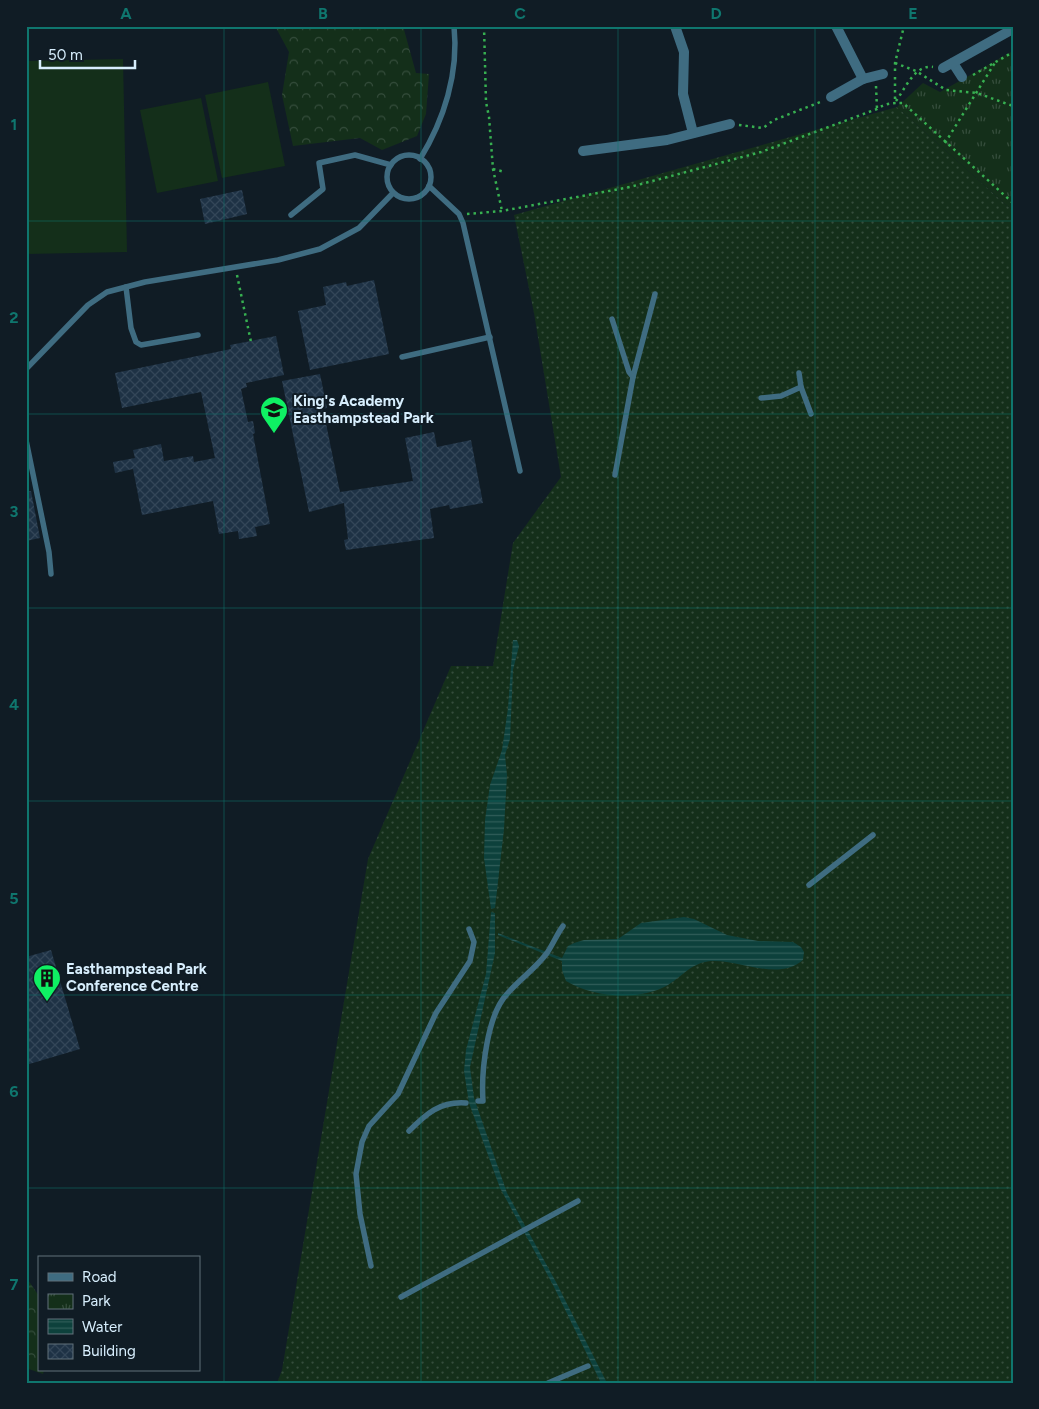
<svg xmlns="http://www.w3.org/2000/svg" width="1039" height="1409" viewBox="0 0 1039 1409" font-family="Figtree,sans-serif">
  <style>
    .grass { fill: url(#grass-dots) }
    .forest { fill: url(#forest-crowns) }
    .park { fill: url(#park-tufts) }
    .pitch { fill: #142f1a }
    .water { fill: url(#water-rules) }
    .building { fill: url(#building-cross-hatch) }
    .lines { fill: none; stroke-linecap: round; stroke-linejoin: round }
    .path { stroke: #37b051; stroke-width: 2.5; stroke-dasharray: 2.5 4; stroke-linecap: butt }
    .lane { stroke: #3f6c81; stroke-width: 5.5 }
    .street { stroke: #3f6c81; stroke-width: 10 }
    .grid { fill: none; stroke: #0f766e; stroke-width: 1; stroke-opacity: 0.55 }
    .labels { text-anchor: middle; stroke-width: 4; stroke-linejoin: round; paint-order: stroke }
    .poi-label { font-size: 15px; font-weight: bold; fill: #d7eefd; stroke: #101c25; text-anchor: start }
    .neatline { fill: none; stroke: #0f766e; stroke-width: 2 }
    .grid-label { font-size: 16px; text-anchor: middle; font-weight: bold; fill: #0f766e }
  </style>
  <defs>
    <pattern id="grass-dots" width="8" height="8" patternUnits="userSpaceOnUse" patternTransform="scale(1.25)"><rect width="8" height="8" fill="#142f1a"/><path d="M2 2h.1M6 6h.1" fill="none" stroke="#354d3c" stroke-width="1.8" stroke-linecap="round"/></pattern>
    <pattern id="forest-crowns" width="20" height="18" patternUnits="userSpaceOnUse" patternTransform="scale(1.25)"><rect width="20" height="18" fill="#142f1a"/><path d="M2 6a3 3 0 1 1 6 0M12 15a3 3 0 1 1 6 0" fill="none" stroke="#354d3c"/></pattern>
    <pattern id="park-tufts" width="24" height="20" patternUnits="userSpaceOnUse" patternTransform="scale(1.25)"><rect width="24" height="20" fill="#142f1a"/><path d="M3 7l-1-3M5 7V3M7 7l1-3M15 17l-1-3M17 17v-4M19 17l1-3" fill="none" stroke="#354d3c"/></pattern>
    <pattern id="water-rules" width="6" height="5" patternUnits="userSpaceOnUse" patternTransform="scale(1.25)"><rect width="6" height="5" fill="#0d413c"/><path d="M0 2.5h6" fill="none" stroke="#305d59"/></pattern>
    <pattern id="building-cross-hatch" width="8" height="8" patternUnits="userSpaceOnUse" patternTransform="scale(1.25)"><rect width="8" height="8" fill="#1e3245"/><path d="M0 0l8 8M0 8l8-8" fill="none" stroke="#334658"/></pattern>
  </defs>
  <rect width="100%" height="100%" fill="#101c25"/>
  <path class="grass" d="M897 107 1013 211V1383H277L282 1370 368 859 451 666H493L513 543 561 477 534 313 514 215Z"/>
  <g class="forest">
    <path d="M275 26H403L416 73 429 74 426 114 417 136 382 150 360 138 293 146 282 95 289 52Z"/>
    <path d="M26 1277 39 1296V1370H44L43 1374 26 1368Z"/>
  </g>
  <path class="park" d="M1013 51V211L897 107 923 83 940 92Z"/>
  <g class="pitch">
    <path d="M123 59 127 252 26 254V61Z"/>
    <path d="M268 82 285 166 222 178 205 95Z"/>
    <path d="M201 98 218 181 157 193 140 110Z"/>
  </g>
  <g class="water">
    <path d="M513 640H517L519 646 513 670 510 739 505 755 507 775 504 829 495 908 491 909 484 858 485 820 490 785 502 750 508 708Z"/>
    <path d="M491 912 495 913V953L470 1067 474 1098 507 1193 556 1282 607 1383H601L553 1285 500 1188 469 1103 464 1071 466 1050 486 974Z"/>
    <path d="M684 917 694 919 727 935 758 941 793 942 801 947 804 952 803 960C777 982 740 959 711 961 691 963 684 975 668 985 640 1001 594 998 566 981L562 970V961L498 935V933L562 958 568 946 574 943 584 940 618 939 641 923Z"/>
  </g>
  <g class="building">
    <path d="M242 190 247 214 205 224 200 199Z"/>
    <path d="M374 280 389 354 310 370 298 311 326 305 323 287 346 282 347 286Z"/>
    <path d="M276 336 284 375 246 383 247 387 241 389 248 422 253 421 255 433 253 434 270 524 255 527 257 536 239 539 238 531 219 534 213 501 142 515 133 469 115 473 113 462 135 458 133 450 161 444 164 461 193 456 194 462 215 458 201 392 122 408 115 373 231 349 230 345Z"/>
    <path d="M320 374 327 408 323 409 340 492 413 481 405 438 434 432 437 447 471 440 483 503 450 509 449 505 430 509 434 538 346 550 344 540 348 539 344 503 309 512 282 381Z"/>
    <path d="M26 491H31L40 538 26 541Z"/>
    <path d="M51 950 80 1049 26 1065V957Z"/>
  </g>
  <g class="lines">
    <g class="path">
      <path d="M484 26 486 102 489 117 493 169 502 211"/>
      <path d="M895 63 916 71 946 90 977 93 1013 106"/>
      <path d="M895 71V63L904 26"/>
      <path d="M973 75 1013 52"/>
      <path d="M895 77V103"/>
      <path d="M876 86 877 109"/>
      <path d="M896 101C905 89 915 64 933 67"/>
      <path d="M739 125 763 128 774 120 823 101"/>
      <path d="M945 143 996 61"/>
      <path d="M493 169 505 172"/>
      <path d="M467 214 502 211 630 187 761 152 877 109C886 103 892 103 903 103L1013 203"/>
      <path d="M237 275 251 342"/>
    </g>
    <g class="lane">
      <circle cx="409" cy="177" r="22"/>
      <path d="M420 159C444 120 459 73 454 26"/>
      <path d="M429 186 459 214 463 223 520 471"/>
      <path d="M291 215 323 189 319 163 355 155 391 165"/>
      <path d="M126 287 131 328 136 342 141 345 198 335"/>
      <path d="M612 319 629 372 633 377"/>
      <path d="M402 357 490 337"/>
      <path d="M26 369 88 305 107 292 145 282 278 260 320 249 359 228 393 193"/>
      <path d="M799 373 801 387"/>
      <path d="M761 398 781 396 801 387 811 414"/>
      <path d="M26 440 49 552 51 574"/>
      <path d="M615 475 633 377 655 294"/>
      <path d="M809 885 873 835"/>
      <path d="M478 1101H483C481 1072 487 1015 507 994 519 980 536 968 547 953 553 944 557 934 563 926"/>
      <path d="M409 1131C426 1114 440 1101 466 1103"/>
      <path d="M371 1266 360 1214 356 1174 362 1142 369 1126 398 1094 436 1013 470 961 474 942 469 929"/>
      <path d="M401 1297 578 1201"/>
      <path d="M548 1383 588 1366"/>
    </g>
    <g class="street">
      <path d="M675 26 684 52 683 94 693 133"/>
      <path d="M836 26 863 79"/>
      <path d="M953 63 962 77"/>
      <path d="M943 68 1013 29"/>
      <path d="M831 97 863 79 883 74"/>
      <path d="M583 151 667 140 730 124"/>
    </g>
  </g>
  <path class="grid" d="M224 26V1383M421 26V1383M618 26V1383M815 26V1383M26 221H1013M26 414H1013M26 608H1013M26 801H1013M26 995H1013M26 1188H1013"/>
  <defs>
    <g id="school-pin" transform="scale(1.4375)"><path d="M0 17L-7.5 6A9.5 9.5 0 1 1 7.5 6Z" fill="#0ff063" stroke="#101c25"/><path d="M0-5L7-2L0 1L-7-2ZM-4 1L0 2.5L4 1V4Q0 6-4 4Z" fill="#111"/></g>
    <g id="building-pin" transform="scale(1.4375)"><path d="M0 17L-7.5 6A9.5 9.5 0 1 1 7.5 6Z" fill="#0ff063" stroke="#101c25"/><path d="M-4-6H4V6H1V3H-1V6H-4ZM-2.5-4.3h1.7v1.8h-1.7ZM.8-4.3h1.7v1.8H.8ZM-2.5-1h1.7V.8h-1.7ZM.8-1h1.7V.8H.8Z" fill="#111"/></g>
  </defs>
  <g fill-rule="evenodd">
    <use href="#school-pin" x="274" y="410"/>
    <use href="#building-pin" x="47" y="978"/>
  </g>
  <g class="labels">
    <g class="poi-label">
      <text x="293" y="406">King's Academy<tspan x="293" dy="17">Easthampstead Park</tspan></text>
      <text x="66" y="974">Easthampstead Park<tspan x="66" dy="17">Conference Centre</tspan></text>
    </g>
  </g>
  <rect width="1039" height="1409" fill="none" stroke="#101c25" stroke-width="55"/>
  <rect x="38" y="1256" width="162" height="115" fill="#101c25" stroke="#60707b"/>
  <rect x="48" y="1273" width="25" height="8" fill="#3f6c81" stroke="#60707b"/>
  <text x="82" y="1282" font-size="15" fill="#d7eefd">Road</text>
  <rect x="48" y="1294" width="25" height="15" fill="url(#park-tufts)" stroke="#60707b"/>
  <text x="82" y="1306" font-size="15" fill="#d7eefd">Park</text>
  <rect x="48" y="1319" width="25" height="15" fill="url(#water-rules)" stroke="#60707b"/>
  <text x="82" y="1332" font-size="15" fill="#d7eefd">Water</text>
  <rect x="48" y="1344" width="25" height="15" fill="url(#building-cross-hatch)" stroke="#60707b"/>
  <text x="82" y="1356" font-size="15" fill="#d7eefd">Building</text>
  <path d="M40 60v8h95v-8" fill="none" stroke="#d7eefd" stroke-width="2.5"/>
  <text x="48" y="60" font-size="15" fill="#d7eefd" stroke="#101c25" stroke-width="4" paint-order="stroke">50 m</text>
  <rect x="28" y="28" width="984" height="1354" class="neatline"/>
  <g class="grid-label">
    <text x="126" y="19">A</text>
    <text x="323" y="19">B</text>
    <text x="520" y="19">C</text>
    <text x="716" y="19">D</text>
    <text x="913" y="19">E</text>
    <text x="14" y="130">1</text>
    <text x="14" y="323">2</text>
    <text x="14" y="517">3</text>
    <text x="14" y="710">4</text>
    <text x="14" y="904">5</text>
    <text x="14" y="1097">6</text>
    <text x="14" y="1290">7</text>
  </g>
</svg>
